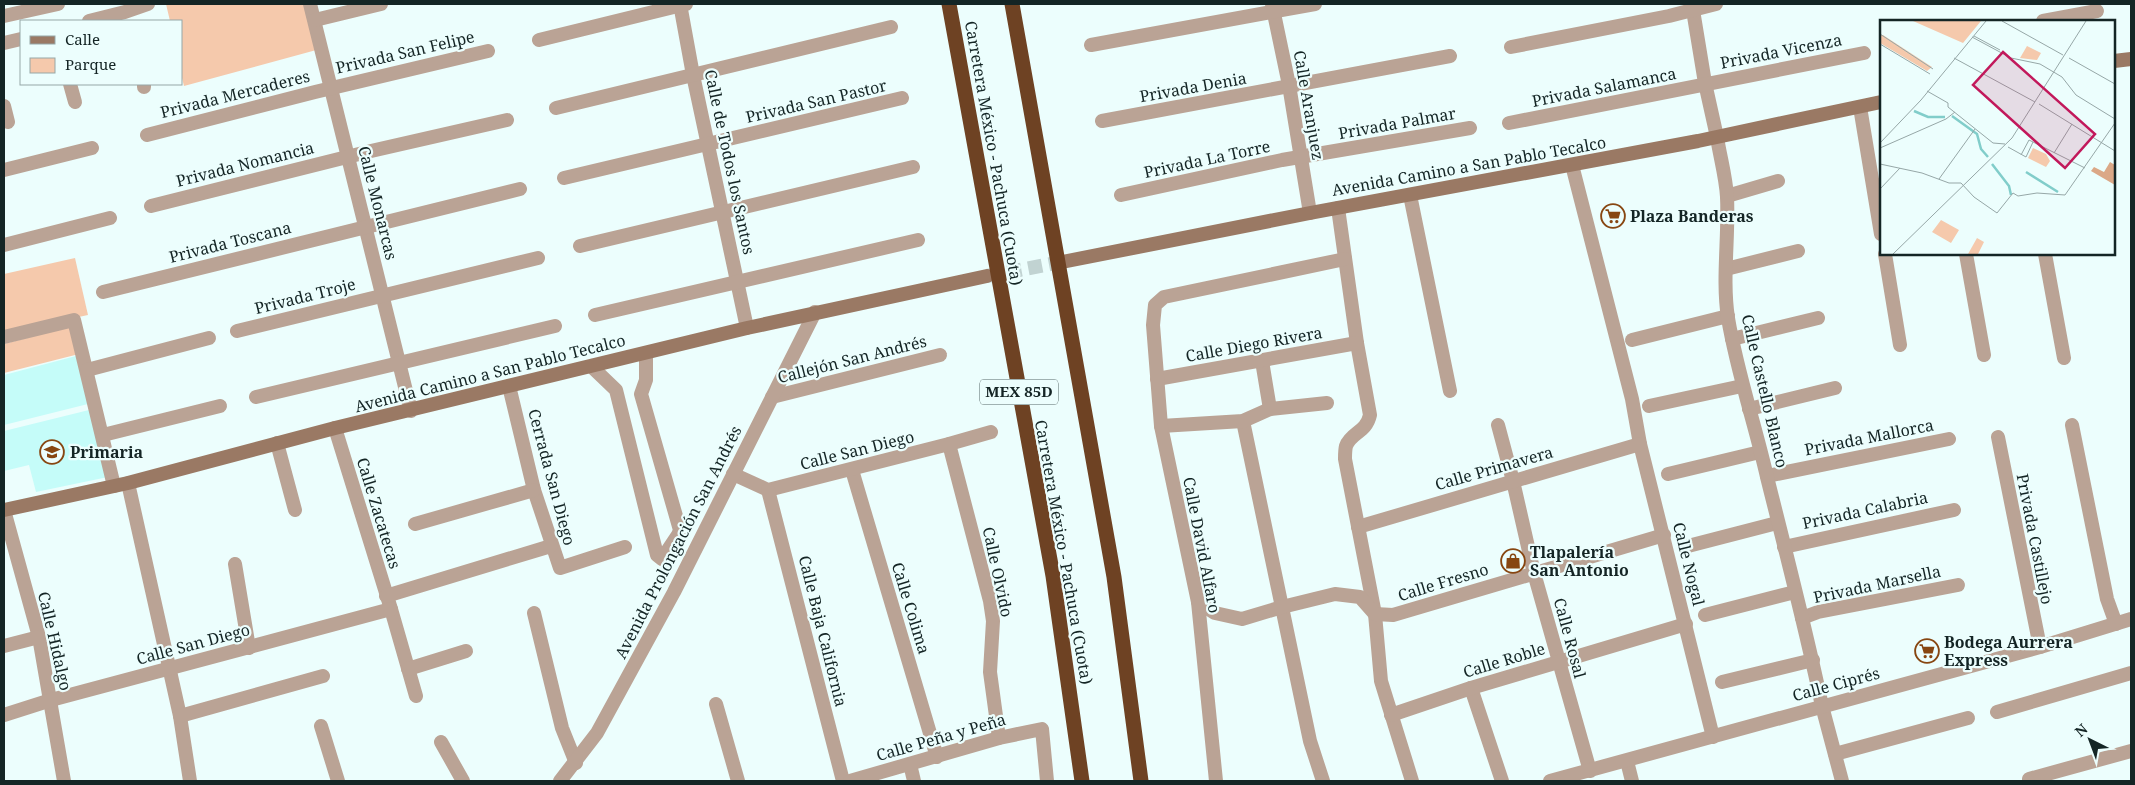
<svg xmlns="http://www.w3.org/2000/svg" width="2135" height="785" viewBox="0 0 2135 785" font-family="'Noto Serif',serif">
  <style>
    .built { fill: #c5fcf9 }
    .green { fill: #f5c9ac }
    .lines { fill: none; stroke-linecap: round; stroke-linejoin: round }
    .secondary-tunnel { stroke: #c1d3d2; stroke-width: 14; stroke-dasharray: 14 7; stroke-linecap: butt }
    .minor { stroke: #baa395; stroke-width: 14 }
    .tertiary { stroke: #baa395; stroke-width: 14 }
    .secondary { stroke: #9a7964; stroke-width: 14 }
    .motorway { stroke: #6e4223; stroke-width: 15 }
    .labels { text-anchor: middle; stroke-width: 4.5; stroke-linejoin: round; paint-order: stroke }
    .shield { fill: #ecfefd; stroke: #566; stroke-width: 1 }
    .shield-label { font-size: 15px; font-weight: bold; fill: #142525 }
    .street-label { font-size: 16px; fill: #142525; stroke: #ecfefd }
    .poi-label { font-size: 16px; font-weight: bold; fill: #142525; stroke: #ecfefd; text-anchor: start }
    .inset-river { fill: none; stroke: #81cdca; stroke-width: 2.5 }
    .inset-road { fill: none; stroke: #96a7a7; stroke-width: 1 }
    .view { fill: #c2185b; fill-opacity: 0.15; stroke: #c2185b; stroke-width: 2.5 }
    .inset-edge { fill: none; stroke: #142525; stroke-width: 2.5 }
  </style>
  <rect width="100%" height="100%" fill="#ecfefd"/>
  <g class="built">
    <path d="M76 356 88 404 4 425V375Z"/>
    <path d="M89 410 108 477 36 492 29 465 4 471V431Z"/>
  </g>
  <g class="green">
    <path d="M166 4H309L320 49 184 86 181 74V21H170Z"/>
    <path d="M75 258 88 315 4 333V274Z"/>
    <path d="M72 326 79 354 4 373V344Z"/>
  </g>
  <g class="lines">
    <path class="secondary-tunnel" d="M987 276 1062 262"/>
    <g class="minor">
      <path d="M310 4 411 411"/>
      <path d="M680 4 693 75 747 328"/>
      <path d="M1272 4 1289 85 1310 213"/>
      <path d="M1692 4 1705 83 1717 137"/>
      <path d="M315 20 381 4"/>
      <path d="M2043 21 2097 11"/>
      <path d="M539 40 686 4"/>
      <path d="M1091 45 1315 4"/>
      <path d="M1511 47 1669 16 1716 4"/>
      <path d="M70 84 75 102"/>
      <path d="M144 84V87"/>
      <path d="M4 106 8 122"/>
      <path d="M1860 107 1881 234"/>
      <path d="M556 108 891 27"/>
      <path d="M1102 121 1450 56"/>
      <path d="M1509 123 1864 53"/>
      <path d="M147 135 315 92 488 51"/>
      <path d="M1572 165 1632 399 1640 444 1713 737"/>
      <path d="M4 170 92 148"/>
      <path d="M564 178 902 98"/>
      <path d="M1121 195 1282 160 1470 128"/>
      <path d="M1410 195 1450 391"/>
      <path d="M1727 196 1778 181"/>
      <path d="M151 206 371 151 507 120"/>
      <path d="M1338 208 1357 343 1370 415C1366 433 1351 432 1346 446 1345 450 1345 455 1345 459L1375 614 1381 681 1412 781"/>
      <path d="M4 245 110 218"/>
      <path d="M580 246 913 167"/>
      <path d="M1885 254 1900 345"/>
      <path d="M1966 254 1984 355"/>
      <path d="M2045 254 2064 358"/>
      <path d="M1726 269 1798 251"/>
      <path d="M103 292 520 189"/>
      <path d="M595 315 918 240"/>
      <path d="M237 331 538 258"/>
      <path d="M4 337 74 320 114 486"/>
      <path d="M1732 339 1818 318"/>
      <path d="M1632 340 1728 316"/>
      <path d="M1262 361 1270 409"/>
      <path d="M592 367 616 390 657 555 662 559 678 535 680 530 641 394 646 380V353"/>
      <path d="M87 370 209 338"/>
      <path d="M1157 379 1357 343"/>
      <path d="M509 386 534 490 560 568 625 547"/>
      <path d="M256 397 555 326"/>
      <path d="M772 397 940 355"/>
      <path d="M1649 406 1742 386"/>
      <path d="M1749 409 1835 388"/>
      <path d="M1243 421 1310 741 1323 781"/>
      <path d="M1498 425 1513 481 1534 573 1590 771"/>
      <path d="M2072 425 2107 599 2116 624"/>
      <path d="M1161 426 1243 421 1270 409 1327 403"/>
      <path d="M335 428 391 609 416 696"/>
      <path d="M103 435 220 406"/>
      <path d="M1998 437 2040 647"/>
      <path d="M277 443 295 510"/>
      <path d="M949 444 990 601 993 621 990 672 999 738"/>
      <path d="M852 470 937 757"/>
      <path d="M733 474 768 490 949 444 991 432"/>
      <path d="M1668 474 1760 452"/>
      <path d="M1767 476 1949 439"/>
      <path d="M128 483 180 716 190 781"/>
      <path d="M768 490 843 781"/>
      <path d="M4 510 39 637 64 781"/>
      <path d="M415 524 534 490"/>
      <path d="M1358 527 1640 444"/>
      <path d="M1688 546 1777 523"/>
      <path d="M1784 547 1954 510"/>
      <path d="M235 564 249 648"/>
      <path d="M386 596 551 546"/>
      <path d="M1198 602 1215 613 1242 619 1282 607 1335 594 1360 597 1375 614 1393 615 1664 535"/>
      <path d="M534 613 562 728 576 763"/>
      <path d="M1705 615 1795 592"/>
      <path d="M1802 618 1818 612 1958 585"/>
      <path d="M4 646 39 637"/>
      <path d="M408 669 466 651"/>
      <path d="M1722 682 1813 660"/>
      <path d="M1471 688 1502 781"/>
      <path d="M716 704 738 781"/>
      <path d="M1822 706 1842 781"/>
      <path d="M1997 712 2131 673"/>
      <path d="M4 715 51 700 391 609"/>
      <path d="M1391 715 1471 688 1686 624"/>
      <path d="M180 716 323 676"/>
      <path d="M321 726 338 781"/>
      <path d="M441 742 463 781"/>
      <path d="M1835 754 1968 718"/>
      <path d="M1627 761 1632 781"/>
      <path d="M910 764 914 781"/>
      <path d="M2029 779 2131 751"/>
      <path d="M560 781 597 733 674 592 815 312"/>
      <path d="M850 781 999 738 1042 729 1047 781"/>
      <path d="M1216 781 1198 602 1161 426 1153 325 1155 305 1164 297 1345 259"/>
    </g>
    <g class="tertiary">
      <path d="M4 16 58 4"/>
      <path d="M89 21 125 12 148 4"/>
      <path d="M4 43 21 39"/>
      <path d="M1717 137C1720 157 1726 177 1727 197 1729 237 1722 279 1728 318 1737 372 1755 424 1767 477 1786 553 1806 629 1822 706"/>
      <path d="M1550 781 2040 647 2131 619"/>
    </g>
    <g class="secondary">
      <path d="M2114 61 2131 59"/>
      <path d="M1062 262 1310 213 1698 141 1881 102"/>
      <path d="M4 510 128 483 335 428 747 328 987 276"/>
    </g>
    <g class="motorway">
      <path d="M949 4 1053 576 1082 781"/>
      <path d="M1012 4 1114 577 1141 781"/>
    </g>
  </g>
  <defs>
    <g id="supermarket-ring" transform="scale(1.25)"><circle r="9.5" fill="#ecfefd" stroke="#874611" stroke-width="1.5"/><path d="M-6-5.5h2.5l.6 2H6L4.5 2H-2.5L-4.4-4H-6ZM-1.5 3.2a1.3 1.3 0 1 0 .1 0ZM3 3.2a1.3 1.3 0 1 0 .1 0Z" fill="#874611"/></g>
    <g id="school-ring" transform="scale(1.25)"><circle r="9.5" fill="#ecfefd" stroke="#874611" stroke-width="1.5"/><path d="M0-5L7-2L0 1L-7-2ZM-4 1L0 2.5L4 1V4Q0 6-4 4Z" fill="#874611"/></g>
    <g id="shop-ring" transform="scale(1.25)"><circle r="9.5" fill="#ecfefd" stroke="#874611" stroke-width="1.5"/><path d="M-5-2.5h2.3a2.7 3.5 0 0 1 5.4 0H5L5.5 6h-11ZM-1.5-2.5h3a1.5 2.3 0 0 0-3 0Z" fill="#874611"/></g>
  </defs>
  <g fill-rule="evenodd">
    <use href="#supermarket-ring" x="1613" y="216"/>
    <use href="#school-ring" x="52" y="452"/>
    <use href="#shop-ring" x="1513" y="561"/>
    <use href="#supermarket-ring" x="1927" y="651"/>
  </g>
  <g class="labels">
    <rect class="shield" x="980" y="379.5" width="78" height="25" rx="4"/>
    <g class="shield-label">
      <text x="1019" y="397">MEX 85D</text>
    </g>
    <g class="street-label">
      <text transform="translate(1781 51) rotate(-11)" y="6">Privada Vicenza</text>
      <text transform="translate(405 52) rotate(-13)" y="6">Privada San Felipe</text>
      <text transform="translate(1193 87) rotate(-10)" y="6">Privada Denia</text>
      <text transform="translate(1604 87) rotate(-11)" y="6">Privada Salamanca</text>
      <text transform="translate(235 94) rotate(-14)" y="6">Privada Mercaderes</text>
      <text transform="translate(816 101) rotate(-13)" y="6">Privada San Pastor</text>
      <text transform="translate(1309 105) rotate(80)" y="6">Calle Aranjuez</text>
      <text transform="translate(1397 123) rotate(-10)" y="6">Privada Palmar</text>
      <text transform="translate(994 153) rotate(80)" y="6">Carretera México - Pachuca (Cuota)</text>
      <text transform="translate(1207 159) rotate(-12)" y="6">Privada La Torre</text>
      <text transform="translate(730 162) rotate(78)" y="6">Calle de Todos los Santos</text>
      <text transform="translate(245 164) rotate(-14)" y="6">Privada Nomancia</text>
      <text transform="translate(1469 166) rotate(-10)" y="6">Avenida Camino a San Pablo Tecalco</text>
      <text transform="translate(378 203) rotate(76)" y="6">Calle Monarcas</text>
      <text transform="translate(230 242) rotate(-14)" y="6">Privada Toscana</text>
      <text transform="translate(305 296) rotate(-14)" y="6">Privada Troje</text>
      <text transform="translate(1254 344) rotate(-10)" y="6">Calle Diego Rivera</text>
      <text transform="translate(852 359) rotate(-14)" y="6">Callejón San Andrés</text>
      <text transform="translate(490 373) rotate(-14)" y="6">Avenida Camino a San Pablo Tecalco</text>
      <text transform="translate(1765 391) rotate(77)" y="6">Calle Castello Blanco</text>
      <text transform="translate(1869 437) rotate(-11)" y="6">Privada Mallorca</text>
      <text transform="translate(857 450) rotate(-14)" y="6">Calle San Diego</text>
      <text transform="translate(1494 468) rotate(-16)" y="6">Calle Primavera</text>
      <text transform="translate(552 477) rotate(75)" y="6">Cerrada San Diego</text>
      <text transform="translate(1865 510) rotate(-12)" y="6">Privada Calabria</text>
      <text transform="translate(379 513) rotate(73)" y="6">Calle Zacatecas</text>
      <text transform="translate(2035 539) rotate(79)" y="6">Privada Castillejo</text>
      <text transform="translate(678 542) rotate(-63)" y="6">Avenida Prolongación San Andrés</text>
      <text transform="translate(1202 545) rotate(79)" y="6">Calle David Alfaro</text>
      <text transform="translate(1064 552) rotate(80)" y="6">Carretera México - Pachuca (Cuota)</text>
      <text transform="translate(1689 564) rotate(76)" y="6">Calle Nogal</text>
      <text transform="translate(998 572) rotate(78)" y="6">Calle Olvido</text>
      <text transform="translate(1443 582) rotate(-17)" y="6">Calle Fresno</text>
      <text transform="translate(1877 584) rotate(-12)" y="6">Privada Marsella</text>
      <text transform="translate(911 608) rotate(73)" y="6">Calle Colima</text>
      <text transform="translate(823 631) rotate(76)" y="6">Calle Baja California</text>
      <text transform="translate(1570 638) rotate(75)" y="6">Calle Rosal</text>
      <text transform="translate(55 641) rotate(77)" y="6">Calle Hidalgo</text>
      <text transform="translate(193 644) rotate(-15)" y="6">Calle San Diego</text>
      <text transform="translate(1504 660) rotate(-17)" y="6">Calle Roble</text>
      <text transform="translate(1836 684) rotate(-15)" y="6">Calle Ciprés</text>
      <text transform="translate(941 737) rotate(-16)" y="6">Calle Peña y Peña</text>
    </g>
    <g class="poi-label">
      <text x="1630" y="222">Plaza Banderas</text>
      <text x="70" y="458">Primaria</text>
      <text x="1530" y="558">Tlapalería<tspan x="1530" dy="18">San Antonio</tspan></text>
      <text x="1944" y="648">Bodega Aurrera<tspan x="1944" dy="18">Express</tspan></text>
    </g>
  </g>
  <g transform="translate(1880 20)">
    <rect width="235" height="235" fill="#ecfefd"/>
    <path d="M33 1H101L83 23ZM0 15H3L52 47 47 51 0 23ZM147 26 161 33 157 40 140 38ZM153 128 166 134 170 141 166 147 148 138ZM61 200 79 210 71 223 52 212ZM97 218 104 222 98 234H88Z" fill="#f5c9ac"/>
    <path d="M230 142 235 145V165L211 151 214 147 224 152Z" fill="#dba887"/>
    <path class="inset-river" d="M34 91 48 97H65M72 96 97 114 101 129 108 137M112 144 129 166 131 175M146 152 178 172"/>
    <path class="inset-road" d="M122 1 183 35M0 14 53 49M94 16 120 30M92 17 131 38 160 44 182 57 196 75 235 99M0 24 50 54M74 38 155 82M189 38 235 64M47 71 68 83V87L113 123 125 124M159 84 235 131M0 123 41 80 106 1M128 127 146 137 153 122M0 128 66 99 75 92M174 133 192 104M141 135 149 120 205 148M0 144 42 153 69 163H81L94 177 117 193 133 173 138 176 157 173 185 175 235 103M59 159 95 109M0 169 20 148M13 234 132 118 206 1"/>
    <path class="view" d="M123 32 215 114 185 148 93 65Z"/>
    <rect width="235" height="235" class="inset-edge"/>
  </g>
  <rect width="2135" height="785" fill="none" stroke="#142525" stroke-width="10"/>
  <rect x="20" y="20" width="162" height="65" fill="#ecfefd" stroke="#96a7a7"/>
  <rect x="30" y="36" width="25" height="8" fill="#9a7964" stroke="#96a7a7"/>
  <text x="65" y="45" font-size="15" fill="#142525">Calle</text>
  <rect x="30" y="58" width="25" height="15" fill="#f5c9ac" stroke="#96a7a7"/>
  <text x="65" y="70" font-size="15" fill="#142525">Parque</text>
  <g transform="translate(2090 740) rotate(318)" stroke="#ecfefd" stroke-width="4" paint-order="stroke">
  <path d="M0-4L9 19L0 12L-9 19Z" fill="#142525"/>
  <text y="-8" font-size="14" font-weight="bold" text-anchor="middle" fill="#142525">N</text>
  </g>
</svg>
